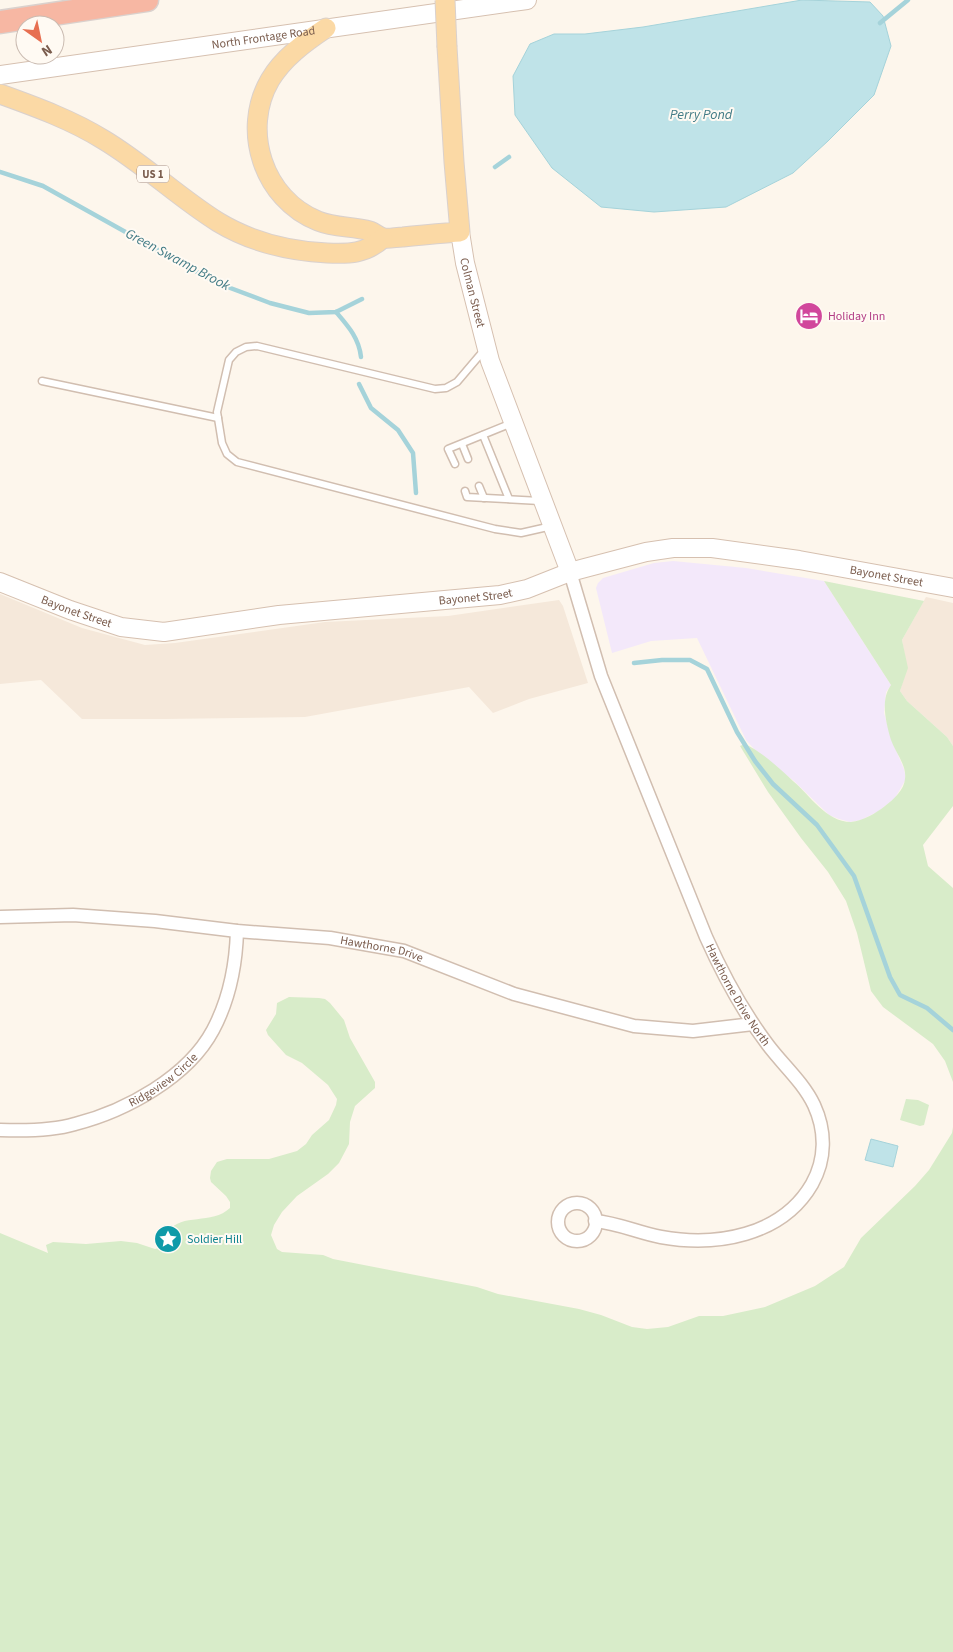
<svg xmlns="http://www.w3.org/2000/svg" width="953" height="1652" viewBox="0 0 953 1652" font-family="'Source Sans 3',sans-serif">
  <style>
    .residential { fill: #f5e8da }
    .education { fill: #f3e8fa }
    .green { fill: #d8ecc9 }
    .water { fill: #bfe3e8; stroke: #a5d3da }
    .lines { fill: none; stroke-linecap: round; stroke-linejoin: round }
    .stream { stroke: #a5d3da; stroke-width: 4.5 }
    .lane-casing { stroke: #d1beb0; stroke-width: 9 }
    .street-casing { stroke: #d1beb0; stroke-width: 15 }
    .secondary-casing { stroke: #d6c0b0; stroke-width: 20 }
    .primary-casing { stroke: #dad1cd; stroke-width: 21 }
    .highway-casing { stroke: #dad1cd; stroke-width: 25 }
    .lane { stroke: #fff; stroke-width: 6 }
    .street { stroke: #fff; stroke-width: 12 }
    .secondary { stroke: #fff; stroke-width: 18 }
    .primary { stroke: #fbd9a5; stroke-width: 19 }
    .highway { stroke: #f7b7a3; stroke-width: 22 }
    .primary-bridge-casing { stroke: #dad1cd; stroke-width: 21; stroke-linecap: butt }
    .primary-bridge { stroke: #fbd9a5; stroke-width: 19 }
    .labels { text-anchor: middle; stroke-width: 4; stroke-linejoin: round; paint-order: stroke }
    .shield { fill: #fffaf3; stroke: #a28b7f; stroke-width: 1 }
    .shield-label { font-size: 11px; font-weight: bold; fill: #7a5c4d }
    .street-label { font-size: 12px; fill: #7a5c4d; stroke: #fffaf3 }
    .hotel-label { font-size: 12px; fill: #b23c85; stroke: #fffaf3; text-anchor: start }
    .culture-label { font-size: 12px; fill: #0d838f; stroke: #fffaf3; text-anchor: start }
    .water-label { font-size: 14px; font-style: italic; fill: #437c86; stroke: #fffaf3 }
  </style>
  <rect width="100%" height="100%" fill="#fdf6ec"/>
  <g class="residential">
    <path d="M0 594 82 628 145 645 175 643 325 622 448 616 559 600 563 606 588 683 529 699 493 713 469 687 305 717 165 719H82L41 680 0 684Z"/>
    <path d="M926 597 953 603V746L947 737 907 701 900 691 907 668 902 640Z"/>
  </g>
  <path class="education" d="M673 561 746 568 824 581 891 685 886 692 884 713 892 741 904 769 906 779 895 798 879 811 861 820 850 822 839 819 829 815 794 781 756 751 746 740 697 638 651 641 612 653 596 588 598 583 603 578 654 563Z"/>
  <g class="green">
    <path d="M824 581 924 601 902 640 908 668 900 691 907 701 947 737 953 746V806L923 845 928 866 953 888V1082L945 1061 933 1044 883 1007 871 991 857 933 846 901 828 872 801 838 768 792 740 746 745 744C762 752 779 768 793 781 810 795 826 822 851 822 863 821 876 813 885 806 894 799 904 790 905 779 907 765 895 752 891 740 886 723 880 700 891 685Z"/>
    <path d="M289 997 319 998 325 999 330 1003 344 1020 350 1038 375 1082V1088L355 1106 350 1122 349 1144 339 1163 328 1174 297 1196 282 1212 274 1225 271 1235 277 1249 282 1252 323 1255 333 1259 477 1287 498 1294 579 1309 601 1315 632 1327 647 1329 668 1327 699 1316H723L765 1307 815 1286 844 1267 861 1238 915 1186 929 1170 952 1133 953 1127V1652H0V1233L48 1253 46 1245 53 1242 86 1244 121 1241 137 1243 155 1249 166 1246 168 1242 169 1231C181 1213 212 1225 230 1208V1202L226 1196 211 1182 210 1178 211 1171 217 1162 227 1159H269L297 1151 306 1144 312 1135 329 1120 336 1105 337 1099 328 1085 302 1063 286 1055 268 1035 266 1030 276 1014 277 1003Z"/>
    <path d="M906 1099 918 1100 929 1105 924 1125 920 1126 900 1120Z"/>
  </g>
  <g class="water">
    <path d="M802 0 870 2 883 16 891 46 874 95 828 141 793 173 726 207 654 212 601 207 552 168 515 115 513 76 530 44 554 34H585L643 27Z"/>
    <path d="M871 1139 898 1146 893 1167 865 1160Z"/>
  </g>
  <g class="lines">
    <g class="stream">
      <path d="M880 23 908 0"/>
      <path d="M495 167 509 157"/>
      <path d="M0 172 43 186 217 283 270 303 309 313 336 312 362 299"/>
      <path d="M336 312C348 326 359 338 361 357"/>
      <path d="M359 384 371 408 398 430 413 453 416 493"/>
      <path d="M634 663 662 660H690L707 669 737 732 755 761 773 784 817 825 854 876 890 977 900 995 927 1008 953 1030"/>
    </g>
    <g class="lane-casing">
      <g id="lane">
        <path d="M485 349 457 382 446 388 435 389 257 346 246 347 236 352 229 360 217 412 222 443 227 454 237 462 495 529 521 533 552 526"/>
        <path d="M42 381 218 418"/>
        <path d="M483 435 509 499"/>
        <path d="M462 444 468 459"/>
        <path d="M455 464 448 449 512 423"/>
        <path d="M479 486 484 498"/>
        <path d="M465 491 467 497 540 501"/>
      </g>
    </g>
    <g class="street-casing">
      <g id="street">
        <path id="s1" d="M570 572 601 676 706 937C723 975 743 1012 768 1045 783 1065 803 1082 814 1105 826 1131 826 1159 812 1184 782 1236 716 1247 661 1237 639 1233 618 1223 595 1221"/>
        <path id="s2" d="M0 917 73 915 155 921 237 931 330 938 404 951 514 994 634 1026 693 1031 753 1024"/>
        <path id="s3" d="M0 1130C25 1131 51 1131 75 1124 126 1111 188 1077 213 1030 229 1000 236 965 237 931"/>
        <circle cx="577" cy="1222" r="19"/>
      </g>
    </g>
    <g class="secondary-casing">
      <g id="secondary">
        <path id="s4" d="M0 75 527 0"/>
        <path id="s5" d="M460 232 465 263 490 361 570 572"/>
        <path id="s6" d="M0 582 70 610 121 627 164 632 279 615 500 595 527 589 570 572 585 568 646 552 673 548H712L799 560 953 588"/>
      </g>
    </g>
    <g class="primary-casing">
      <g id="primary">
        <path d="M326 28C305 42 283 58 270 80 241 130 263 199 318 221 335 228 353 226 370 231 375 233 379 237 384 238 389 239 397 237 403 237 422 235 441 233 460 232L454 162 447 47"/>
        <path d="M0 94C36 107 72 120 104 140 144 164 178 197 218 222 251 242 289 251 327 253 349 254 366 254 383 238"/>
      </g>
    </g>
    <g class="highway-casing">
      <path id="highway" d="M0 22 147 0"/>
    </g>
    <use href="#lane" class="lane"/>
    <use href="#street" class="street"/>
    <use href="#secondary" class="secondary"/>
    <use href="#primary" class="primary"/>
    <use href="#highway" class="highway"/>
    <g class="primary-bridge-casing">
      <path id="primary-bridge" d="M445 0 447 47"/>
    </g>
    <use href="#primary-bridge" class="primary-bridge"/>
  </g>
  <defs>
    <g id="hotel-disc" transform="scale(1.4375)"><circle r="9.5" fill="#d1479c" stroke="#fffaf3"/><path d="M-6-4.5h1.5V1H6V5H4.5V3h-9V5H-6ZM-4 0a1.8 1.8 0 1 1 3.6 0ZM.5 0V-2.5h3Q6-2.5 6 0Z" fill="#fff"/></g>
    <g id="sight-disc" transform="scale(1.4375)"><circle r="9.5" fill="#0f9aa8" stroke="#fffaf3"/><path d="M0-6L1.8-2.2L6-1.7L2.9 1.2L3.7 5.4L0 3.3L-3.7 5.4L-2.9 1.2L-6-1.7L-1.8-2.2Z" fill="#fff"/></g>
  </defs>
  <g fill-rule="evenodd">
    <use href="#hotel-disc" x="809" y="316"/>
    <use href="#sight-disc" x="168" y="1239"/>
  </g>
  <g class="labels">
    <rect class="shield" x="137" y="165.5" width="32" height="17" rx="4"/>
    <g class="shield-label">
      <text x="153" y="178">US 1</text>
    </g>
    <g class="street-label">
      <text dy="4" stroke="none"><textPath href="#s4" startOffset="266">North Frontage Road</textPath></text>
      <text dy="4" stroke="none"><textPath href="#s5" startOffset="62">Colman Street</textPath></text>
      <text dy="4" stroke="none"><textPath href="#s6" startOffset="906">Bayonet Street</textPath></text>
      <text dy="4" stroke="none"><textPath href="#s6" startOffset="486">Bayonet Street</textPath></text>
      <text dy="4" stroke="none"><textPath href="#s6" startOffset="82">Bayonet Street</textPath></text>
      <text dy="4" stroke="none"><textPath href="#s2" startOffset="384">Hawthorne Drive</textPath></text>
      <text dy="4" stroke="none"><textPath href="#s1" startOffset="456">Hawthorne Drive North</textPath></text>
      <text dy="4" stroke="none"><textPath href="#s3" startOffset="175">Ridgeview Circle</textPath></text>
    </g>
    <g class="hotel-label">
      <text x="828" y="320">Holiday Inn</text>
    </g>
    <g class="culture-label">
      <text x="187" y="1243">Soldier Hill</text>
    </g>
    <g class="water-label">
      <text x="701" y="119">Perry Pond</text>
      <text transform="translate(178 259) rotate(28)" y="5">Green Swamp Brook</text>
    </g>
  </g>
  <g transform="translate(40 40) rotate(147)"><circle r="24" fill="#fffaf3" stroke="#cabbb1"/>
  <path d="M0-4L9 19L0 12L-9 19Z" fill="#e76f51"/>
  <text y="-8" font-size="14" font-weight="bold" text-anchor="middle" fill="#7a5c4d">N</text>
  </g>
</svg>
